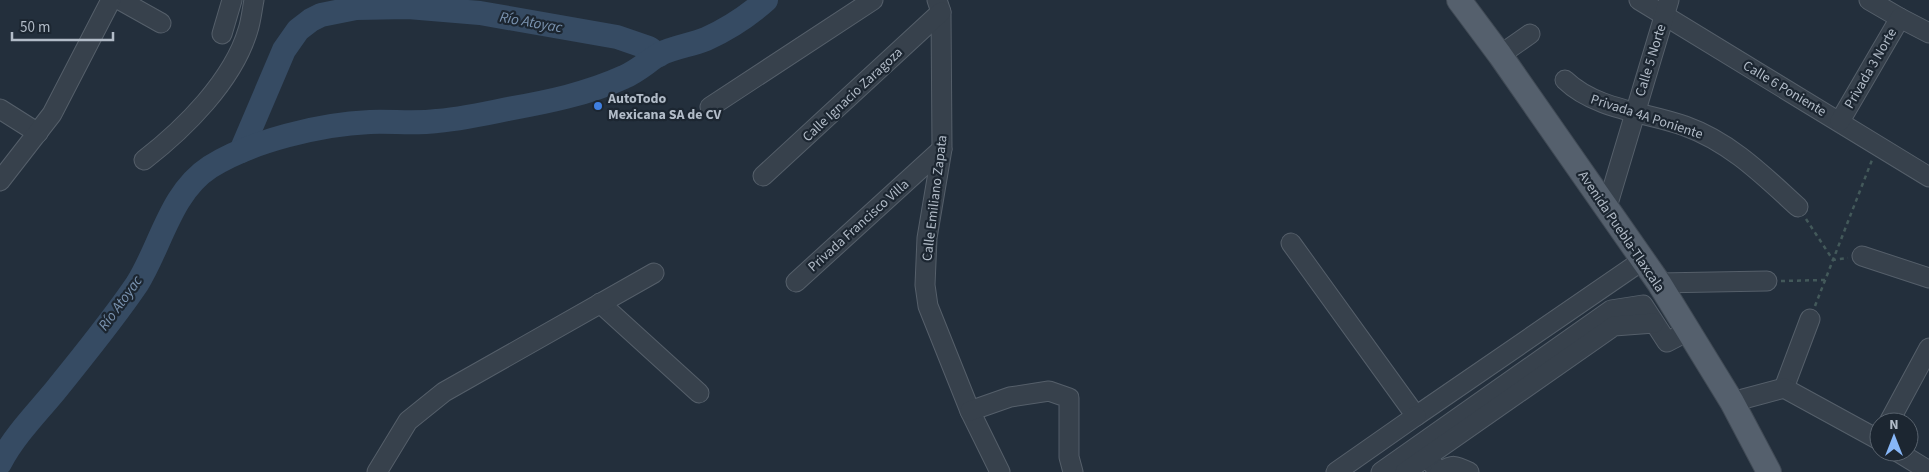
<svg xmlns="http://www.w3.org/2000/svg" width="1929" height="472" viewBox="0 0 1929 472" font-family="'Source Sans 3',sans-serif">
  <style>
    .lines { fill: none; stroke-linecap: round; stroke-linejoin: round }
    .river { stroke: #364b63; stroke-width: 24 }
    .minor-casing { stroke: #555f6a; stroke-width: 21 }
    .major-casing { stroke: #404a55; stroke-width: 26 }
    .path { stroke: #43595a; stroke-width: 2.5; stroke-dasharray: 4 4; stroke-linecap: butt }
    .minor { stroke: #37414c; stroke-width: 19 }
    .major { stroke: #55606d; stroke-width: 24 }
    .shop-dot { fill: #3f7fe0; stroke: #1c2631; stroke-width: 2 }
    .labels { text-anchor: middle; stroke-width: 4.5; stroke-linejoin: round; paint-order: stroke }
    .street-label { font-size: 14px; fill: #b2bcc8; stroke: #1c2631 }
    .poi-label { font-size: 14px; font-weight: bold; fill: #b2bcc8; stroke: #1c2631; text-anchor: start }
    .water-label { font-size: 15px; font-style: italic; fill: #7a93b0; stroke: #1c2631 }
  </style>
  <rect width="100%" height="100%" fill="#232f3c"/>
  <g class="lines">
    <g class="river">
      <path d="M241 151 284 50 298 30 311 20 321 15 356 8 408 7 480 13 617 37 649 48 659 55"/>
      <path d="M0 463C14 436 36 414 55 391 83 356 112 321 137 284 161 246 170 193 210 167 251 141 321 124 370 122 392 121 415 124 437 121 461 119 485 114 508 109 547 102 587 94 624 77 638 71 648 61 660 54 674 47 691 45 706 39 728 29 748 16 766 0"/>
    </g>
    <g class="minor-casing">
      <g id="minor">
        <path d="M120 0 161 23"/>
        <path d="M937 0 941 12 942 149 927 238 925 285 928 306 970 411 1000 472"/>
        <path d="M1639 0 1929 177"/>
        <path d="M1869 0 1900 18"/>
        <path d="M222 34 232 0"/>
        <path d="M1500 55 1530 34"/>
        <path d="M1565 80C1596 110 1646 112 1685 126 1730 142 1763 175 1798 207"/>
        <path d="M710 107 873 0"/>
        <path d="M0 109 38 133"/>
        <path d="M1840 121 1900 18 1929 33"/>
        <path d="M144 160C184 129 233 81 248 30 251 21 252 10 254 0"/>
        <path d="M763 176 941 12"/>
        <path d="M0 181 52 114 111 0"/>
        <path d="M1607 207 1669 0"/>
        <path d="M1291 243 1416 416 1643 260"/>
        <path d="M1862 256 1929 278"/>
        <path d="M796 282 942 149"/>
        <path d="M1659 283 1767 281"/>
        <path d="M600 303 699 393"/>
        <path d="M1784 388 1810 319"/>
        <path d="M1732 402 1784 388 1879 440"/>
        <path d="M970 411 1010 397 1049 391 1069 398V457L1073 472"/>
        <path d="M1889 422 1929 348"/>
        <path d="M1419 447 1439 472"/>
        <path d="M1898 452 1929 471"/>
        <path d="M377 472 408 421 444 392 654 273"/>
        <path d="M1336 472 1416 416"/>
        <path d="M1381 472 1611 310 1643 305 1667 342 1688 331"/>
        <path d="M1405 472 1614 326 1654 323"/>
        <path d="M1440 472C1453 464 1455 465 1469 472"/>
      </g>
    </g>
    <g class="major-casing">
      <path id="major" d="M1459 0 1500 55 1659 283 1732 402 1769 472"/>
    </g>
    <g class="path">
      <path d="M1806 219 1833 260 1848 258"/>
      <path d="M1781 281 1825 280"/>
      <path d="M1815 306 1872 160"/>
    </g>
    <use href="#minor" class="minor"/>
    <use href="#major" class="major"/>
  </g>
  <circle class="shop-dot" cx="598" cy="106" r="5"/>
  <g class="labels">
    <g class="street-label">
      <text transform="translate(1650 60) rotate(-73)" y="5">Calle 5 Norte</text>
      <text transform="translate(1870 68) rotate(-60)" y="5">Privada 3 Norte</text>
      <text transform="translate(1785 88) rotate(31)" y="5">Calle 6 Poniente</text>
      <text transform="translate(852 94) rotate(-43)" y="5">Calle Ignacio Zaragoza</text>
      <text transform="translate(1647 116) rotate(18)" y="5">Privada 4A Poniente</text>
      <text transform="translate(934 198) rotate(-83)" y="5">Calle Emiliano Zapata</text>
      <text transform="translate(858 225) rotate(-42)" y="5">Privada Francisco Villa</text>
      <text transform="translate(1622 231) rotate(56)" y="5">Avenida Puebla-Tlaxcala</text>
    </g>
    <g class="poi-label">
      <text x="608" y="103">AutoTodo<tspan x="608" dy="16">Mexicana SA de CV</tspan></text>
    </g>
    <g class="water-label">
      <text transform="translate(531 22) rotate(10)" y="5">Río Atoyac</text>
      <text transform="translate(120 303) rotate(-54)" y="5">Río Atoyac</text>
    </g>
  </g>
  <g transform="translate(1894 437)"><circle r="24" fill="#1c2631" stroke="#58626d"/>
  <path d="M0-4L9 19L0 12L-9 19Z" fill="#87b7f8"/>
  <text y="-8" font-size="14" font-weight="bold" text-anchor="middle" fill="#b2bcc8">N</text>
  </g>
  <path d="M12 32v8h101v-8" fill="none" stroke="#b2bcc8" stroke-width="2.5"/>
  <text x="20" y="32" font-size="15" fill="#b2bcc8" stroke="#1c2631" stroke-width="4" paint-order="stroke">50 m</text>
</svg>
